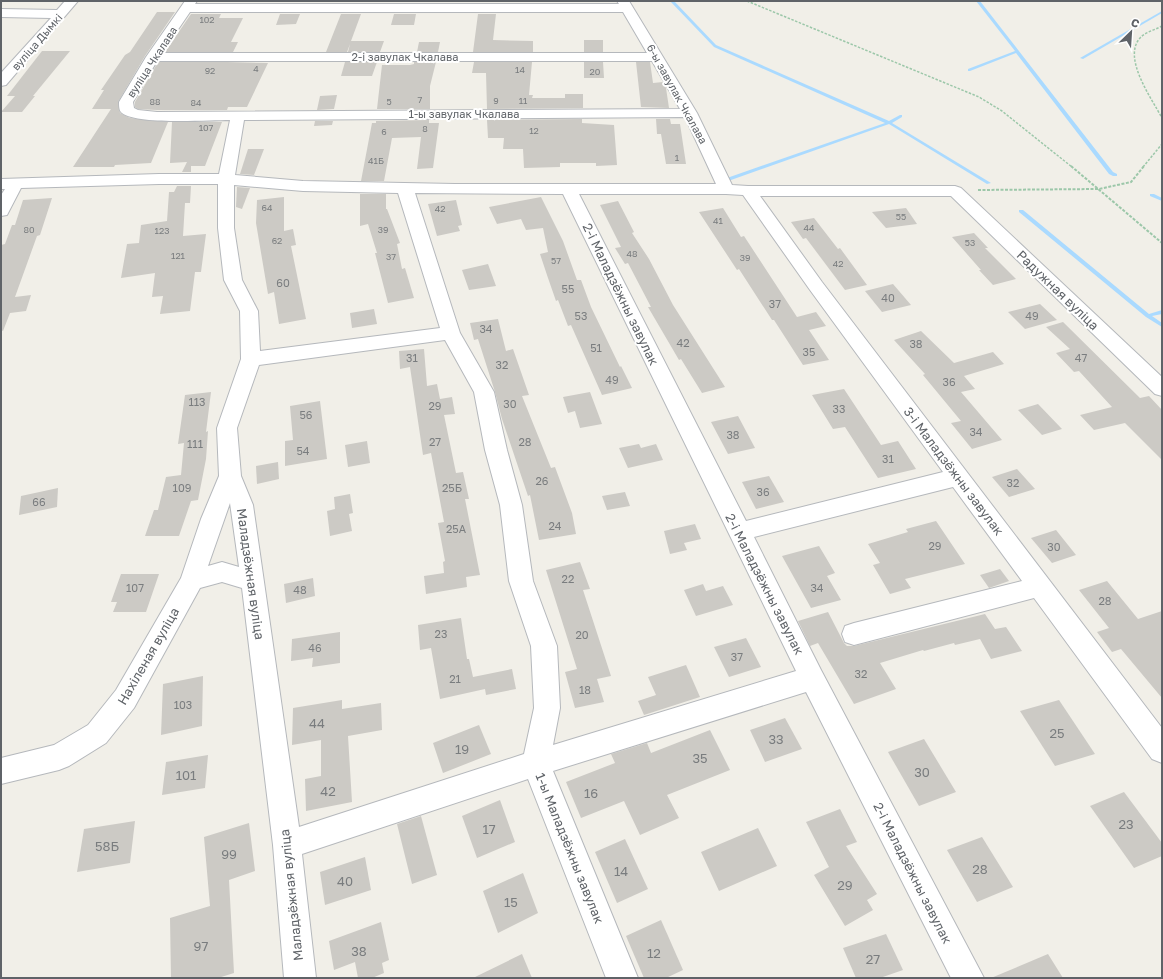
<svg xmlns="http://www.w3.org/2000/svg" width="1163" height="979" viewBox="0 0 1163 979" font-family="'Golos Text',sans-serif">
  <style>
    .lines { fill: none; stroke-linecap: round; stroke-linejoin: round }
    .stream { fill: #aadaff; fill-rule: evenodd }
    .building { fill: #cccac5 }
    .minor-casing { stroke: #b5b8bc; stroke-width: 2 }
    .path-far1 { stroke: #9cc7a9; stroke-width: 1.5; stroke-dasharray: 2.5 1.5; stroke-linecap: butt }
    .path { stroke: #9cc7a9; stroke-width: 2; stroke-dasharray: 3 1.5; stroke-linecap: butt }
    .minor { fill: #fff; fill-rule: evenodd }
    .labels { text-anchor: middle; stroke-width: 4; stroke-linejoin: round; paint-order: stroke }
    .far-number-label { font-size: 9px; fill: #7a7d7f }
    .far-street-label { font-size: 11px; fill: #5f6368; stroke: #fff }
    .number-label { font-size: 11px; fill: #7a7d7f }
    .street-label { font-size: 13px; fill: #5f6368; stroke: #fff }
    .near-number-label { font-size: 13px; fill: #7a7d7f }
  </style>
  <rect width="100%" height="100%" fill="#f1efe8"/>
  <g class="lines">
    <g class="stream">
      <path d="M670 1H674L716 45 889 121 900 115H902V117L892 123 991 183 987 184 889 124 731 180H727V178L885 123 714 47Z"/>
      <path d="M976 1H980L1113 172 1117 174V176H1113L1109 174 1016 53 970 71H968V69L1015 51Z"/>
      <path d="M1162 11V13L1083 59 1080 58Z"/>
      <path d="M1150 194H1154L1162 198V201L1150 196Z"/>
      <path d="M1019 210H1023L1149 314 1162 310V314L1152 316 1162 323V327L1146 317 1019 212Z"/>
    </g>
  </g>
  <g class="building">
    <path d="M157 12H175L145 56 118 102 120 113 130 118 168 122 151 163 115 165 114 167H73L111 109H92L104 90H101L125 55 130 52Z"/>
    <path d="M191 14H221L219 18H243L231 42H238L233 52H165Z"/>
    <path d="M280 14H300L296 24 276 25Z"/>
    <path d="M341 14H361L351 41H384L380 52H348L350 44 347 52H326Z"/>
    <path d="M394 14H416L414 25H391Z"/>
    <path d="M478 14H496L493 40 533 41V52H473Z"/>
    <rect x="584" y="40" width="19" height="12"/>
    <path d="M419 42H440L438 52H417Z"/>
    <path d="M42 51H70L33 96H7Z"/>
    <path d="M158 62H227L268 63 247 107H228L227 110H157L138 109 135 107V102Z"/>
    <path d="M345 62H377L372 76H341Z"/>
    <path d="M414 62H436L430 86V109H377L382 65H410L414 64Z"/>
    <path d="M474 62H532L529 95H533L532 98H565V94H583V108L487 109 486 73H472Z"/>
    <path d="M584 62H603L604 78H584Z"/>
    <path d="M636 62H650L653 83 663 82 666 88 669 108 641 107Z"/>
    <path d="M337 95 334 109 317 110 320 96Z"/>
    <path d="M15 96H35L22 112H1Z"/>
    <path d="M582 119V123L614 125 617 165 596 166V163H560V167L524 168 523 149H503L504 138H488L487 120Z"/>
    <path d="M656 119H670L671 124H680L686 164H666L661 134H657Z"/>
    <path d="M429 120V123H439L433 168 417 169 421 137 392 138 384 181H361L372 123H376V121Z"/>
    <path d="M315 121H333L332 125 314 126Z"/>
    <path d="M172 122H222L205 166H191V172H182L187 162 170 163Z"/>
    <path d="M248 149H264L254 175 240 174Z"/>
    <path d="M177 186H191L190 203H185L183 236 206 234 201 272H195L190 311 160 314 163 296 152 297 155 273 121 278 127 244 139 243 141 225 167 221 169 192H174Z"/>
    <path d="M237 187 250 188 242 209 236 207Z"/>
    <path d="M360 194H386V209H387L400 243 397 244 402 269 405 268 414 298 388 303 375 253H377L368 224 360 226Z"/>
    <path d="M284 197V231L293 229 296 245 291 246 306 319 279 324 274 292 268 294 256 223 257 200Z"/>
    <path d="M541 197 563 241 577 280H581L591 307 620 367 621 366 632 388 602 395 571 325 568 326 558 300 556 301 548 278 540 254 548 252 543 228 526 230 521 219 497 224 489 207Z"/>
    <path d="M52 198 40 235 37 236 15 297 31 295 26 311 10 313 3 331 1 330V245L5 244 12 225H15L23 200Z"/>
    <path d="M456 200 462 225 458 226 460 231 437 236 428 204Z"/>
    <path d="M618 201 634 232 632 233 649 259 673 305 725 387 702 393 681 359 679 360 648 307H651L628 263 625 264 615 248 621 247 600 205Z"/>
    <path d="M723 208 741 237 744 236 797 317 816 312 826 326 809 330 829 360 803 365 774 320H772L739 269 737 270 699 212Z"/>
    <path d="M906 208 917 224 886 228 872 212Z"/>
    <path d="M814 218 838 249 840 248 867 285 845 290 806 238 803 239 791 222Z"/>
    <path d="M974 233 988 248H985L1016 279 993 285 979 270H981L952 237Z"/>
    <path d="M488 264 496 286 469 290 462 270Z"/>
    <path d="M893 284 911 305 882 312 865 291Z"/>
    <path d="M1040 304 1057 320 1025 329 1008 312Z"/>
    <path d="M374 309 377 324 352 328 350 313Z"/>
    <path d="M498 319 506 351 513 349 529 395 522 396 551 468 555 467 572 513 576 534 539 540 530 495 528 496 502 419 495 392 478 339 474 340 470 323Z"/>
    <path d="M1063 322 1140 398 1149 396 1162 410V460L1125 423 1094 430 1080 415 1112 407 1079 371 1074 372 1056 353 1070 349 1046 327Z"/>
    <path d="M921 331 954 363 993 352 1004 364 964 376 975 389 961 392 1002 440 972 449 951 423 961 421 923 375 925 374 894 340Z"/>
    <path d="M424 349 427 386 437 384 440 399 452 397 455 414 444 415 456 473 463 472 469 499H465L480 575 466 577 467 587 426 594 424 576 444 573 443 562 445 561 438 523 444 522 431 453 423 455 410 367 400 369 399 351Z"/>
    <path d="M844 389 881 445 898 441 916 469 878 478 845 427 833 429 812 395Z"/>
    <path d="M211 392 206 432 208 431 206 459 198 500 191 501 179 536H145L154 510H158L166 477 181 475 184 443 178 444 185 395Z"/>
    <path d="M590 392 602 424 580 428 575 411 568 413 563 397Z"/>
    <path d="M320 401 327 459 285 466V441L293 440 290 406Z"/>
    <path d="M1038 404 1062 429 1042 435 1018 410Z"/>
    <path d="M738 416 755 448 728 454 711 422Z"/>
    <path d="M367 441 370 463 348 467 345 445Z"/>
    <path d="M639 444 641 448 656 444 663 460 628 468 619 448Z"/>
    <path d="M278 462 279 479 257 484 256 466Z"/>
    <path d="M1017 469 1035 489 1009 497 992 477Z"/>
    <path d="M769 476 784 502 756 509 742 482Z"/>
    <path d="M58 488 57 507 19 515 21 496Z"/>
    <path d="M625 492 630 506 607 510 602 496Z"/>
    <path d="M350 494 353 513 349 514 352 531 330 536 327 511 335 509 334 497Z"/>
    <path d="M936 521 965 564 905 579 911 588 890 594 873 565 880 563 868 544 908 532 906 529Z"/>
    <path d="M695 524 701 539 684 543 687 550 670 554 664 531Z"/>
    <path d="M1056 530 1076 555 1052 563 1031 538Z"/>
    <path d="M819 546 835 573 827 576 841 600 811 608 782 556Z"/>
    <path d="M580 562 590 589 583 590 611 676 597 679 604 702 575 708 565 672 577 669 546 570Z"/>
    <path d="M1000 569 1009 581 989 588 980 575Z"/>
    <path d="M121 574H159L146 612H113L117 602H111Z"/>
    <path d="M313 578 315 596 286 603 284 584Z"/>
    <path d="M1107 581 1138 619 1162 611V698L1121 649 1112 652 1097 632 1109 628 1079 590Z"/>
    <path d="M703 584 706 591 723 586 733 605 696 616 684 590Z"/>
    <path d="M828 612 844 643 847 646H854L985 614 995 629 1006 627 1022 651 991 659 980 639 955 645 954 643 924 651 923 650 880 663 896 689 854 704 818 643 810 646 798 621Z"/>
    <path d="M461 618 467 659H469L473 677 512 669 516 689 486 695 485 689 440 699 431 648 420 650 418 625Z"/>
    <path d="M340 632V663L312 667 313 658 291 661 292 639Z"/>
    <path d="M746 638 761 667 729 677 714 647Z"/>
    <path d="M686 665 700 697 644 715 638 701 656 695 648 677Z"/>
    <path d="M203 676 202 726 161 735 163 684Z"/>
    <path d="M342 700V709L381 703 382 730 348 736 352 802 306 811 305 779 321 776V740L292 745 293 708Z"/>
    <path d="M1059 700 1095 754 1055 766 1020 711Z"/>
    <path d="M785 718 802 749 765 762 750 730Z"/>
    <path d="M479 725 491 754 443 773 433 743Z"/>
    <path d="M710 730 730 770 667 795 679 818 640 835 624 801 581 818 566 782 615 763 611 754 647 743 651 753Z"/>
    <path d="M924 739 956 792 919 806 888 752Z"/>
    <path d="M208 755 205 788 162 795 166 762Z"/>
    <path d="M1124 792 1162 843V856L1134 868 1090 806Z"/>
    <path d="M500 800 515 842 477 858 462 816Z"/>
    <path d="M840 809 857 842 846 846 877 894 867 900 873 910 845 926 814 875 829 867 806 822Z"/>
    <path d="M421 816 437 875 412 884 397 824Z"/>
    <path d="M135 821 130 863 77 872 84 829Z"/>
    <path d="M249 823 255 871 229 880 234 973 218 978H171L170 918 210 906 204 837Z"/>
    <path d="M758 828 777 866 719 891 701 852Z"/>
    <path d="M982 837 1013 887 977 902 947 850Z"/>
    <path d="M625 839 648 889 617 903 595 852Z"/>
    <path d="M365 857 371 890 325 905 320 872Z"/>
    <path d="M523 873 538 913 498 933 483 891Z"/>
    <path d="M661 920 683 970 666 978H644L626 936Z"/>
    <path d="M381 922 389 960 382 963 384 973 372 978H358L355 962 334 970 329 941Z"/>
    <path d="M886 934 903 970 880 978H856L843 948Z"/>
    <path d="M522 954 532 978H473Z"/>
    <path d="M1048 954 1063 978H991Z"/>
  </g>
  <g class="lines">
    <g class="minor-casing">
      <g id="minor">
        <path d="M65 1H78L6 85 1 86V73L51 18 1 17V9L57 10Z"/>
        <path d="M185 1H197L195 4H619L617 1H629L697 113 732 185 748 186H955L961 188 1162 377V396L1155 394 951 196H760L822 282 1162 728V763L1152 759 1034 598 854 645 845 642 842 634 845 626 854 623 1022 581 953 487 754 537 821 670 984 978H951L806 692 553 771 638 978H606L528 779 302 854 316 978H284L273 845 242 588 222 582 200 588 134 708 106 743 69 766 59 770 1 784V758L54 745 88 725 116 690 181 578 201 519 219 476 217 428 241 359 240 311 224 280 218 228V184H159L21 188 7 215 1 216V195L5 189H1V179L159 174H219L230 120C208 120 138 125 122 113 119 111 119 106 119 102L146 57ZM190 12H623L647 53H162ZM157 61H652L680 109 157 112 138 110 134 108 133 102ZM685 117 716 184H455L303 181 235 175 244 120ZM234 185 303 191 398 193 440 328 260 351 258 311 242 280 234 228ZM415 193 563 194 796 671 553 745 560 708 557 646 533 581 522 505 507 450 494 392 460 333ZM579 194H726L743 195 810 290 943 472 746 521ZM445 340 474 392 485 450 500 505 509 581 531 646 534 708 524 754 299 827 253 505 241 476 237 428 259 365ZM230 503 239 567 222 562 208 566Z"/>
      </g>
    </g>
    <g class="path-far1">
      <path d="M747 1 979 97 1002 111 1072 167"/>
      <path d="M1162 26C1155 30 1145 32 1140 38 1122 58 1152 99 1162 118"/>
      <path d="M1143 167 1162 144"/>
    </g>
    <g class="path">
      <path d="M1071 166 1162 243"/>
      <path d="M978 190 1099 189 1131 182 1144 166"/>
    </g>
    <use href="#minor" class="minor"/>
  </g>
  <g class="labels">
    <g class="far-number-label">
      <text x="207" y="23">102</text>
      <text x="256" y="72">4</text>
      <text x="520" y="73">14</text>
      <text x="210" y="74">92</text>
      <text x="595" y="75">20</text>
      <text x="420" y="103">7</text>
      <text x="496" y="104">9</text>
      <text x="523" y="104">11</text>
      <text x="155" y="105">88</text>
      <text x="389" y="105">5</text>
      <text x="196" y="106">84</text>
      <text x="206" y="131">107</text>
      <text x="425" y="132">8</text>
      <text x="534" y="134">12</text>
      <text x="384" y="135">6</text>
      <text x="677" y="161">1</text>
      <text x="376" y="164">41Б</text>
      <text x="267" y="211">64</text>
      <text x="440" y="212">42</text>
      <text x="901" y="220">55</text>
      <text x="718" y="224">41</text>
      <text x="809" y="231">44</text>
      <text x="29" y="233">80</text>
      <text x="383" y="233">39</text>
      <text x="162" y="234">123</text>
      <text x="277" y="244">62</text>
      <text x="970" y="246">53</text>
      <text x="632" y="257">48</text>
      <text x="178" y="259">121</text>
      <text x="391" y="260">37</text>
      <text x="745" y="261">39</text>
      <text x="556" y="264">57</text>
      <text x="838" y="267">42</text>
    </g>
    <g class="far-street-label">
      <text transform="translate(37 42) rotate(-49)" y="4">вуліца Дымкі</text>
      <text x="405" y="61">2-і завулак Чкалава</text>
      <text transform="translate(152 62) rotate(-57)" y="4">вуліца Чкалава</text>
      <text transform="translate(677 94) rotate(61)" y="4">6-ы завулак Чкалава</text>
      <text x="464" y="118">1-ы завулак Чкалава</text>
    </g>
    <g class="number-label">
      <text x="283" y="287">60</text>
      <text x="568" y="293">55</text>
      <text x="888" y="302">40</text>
      <text x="775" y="308">37</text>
      <text x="581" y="320">53</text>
      <text x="1032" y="320">49</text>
      <text x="486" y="333">34</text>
      <text x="683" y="347">42</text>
      <text x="916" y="348">38</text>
      <text x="596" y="352">51</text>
      <text x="809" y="356">35</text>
      <text x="412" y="362">31</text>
      <text x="1081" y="362">47</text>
      <text x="502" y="369">32</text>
      <text x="612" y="384">49</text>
      <text x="949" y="386">36</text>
      <text x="197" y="406">113</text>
      <text x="510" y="408">30</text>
      <text x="435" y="410">29</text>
      <text x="839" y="413">33</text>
      <text x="306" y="419">56</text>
      <text x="976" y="436">34</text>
      <text x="733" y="439">38</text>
      <text x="435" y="446">27</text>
      <text x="525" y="446">28</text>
      <text x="195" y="448">111</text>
      <text x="303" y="455">54</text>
      <text x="888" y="463">31</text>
      <text x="542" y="485">26</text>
      <text x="1013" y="487">32</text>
      <text x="182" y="492">109</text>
      <text x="452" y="492">25Б</text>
      <text x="763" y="496">36</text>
      <text x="39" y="506">66</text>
      <text x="555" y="530">24</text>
      <text x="456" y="533">25А</text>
      <text x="935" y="550">29</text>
      <text x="1054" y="551">30</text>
      <text x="568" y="583">22</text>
      <text x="135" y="592">107</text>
      <text x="817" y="592">34</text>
      <text x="300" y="594">48</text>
      <text x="1105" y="605">28</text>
      <text x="441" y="638">23</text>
      <text x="582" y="639">20</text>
      <text x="315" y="652">46</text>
      <text x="737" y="661">37</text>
      <text x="861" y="678">32</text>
      <text x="455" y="683">21</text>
      <text x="585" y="694">18</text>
      <text x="183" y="709">103</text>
    </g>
    <g class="street-label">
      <text transform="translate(1058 290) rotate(44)" y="5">Радужная вуліца</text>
      <text transform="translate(621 294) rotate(64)" y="5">2-і Маладзёжны завулак</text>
      <text transform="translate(954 471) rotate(53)" y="5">3-і Маладзёжны завулак</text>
      <text transform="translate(251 574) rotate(82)" y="5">Маладзёжная вуліца</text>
      <text transform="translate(765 584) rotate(63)" y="5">2-і Маладзёжны завулак</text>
      <text transform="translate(148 656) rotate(-60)" y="5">Нахіленая вуліца</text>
      <text transform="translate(570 848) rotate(68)" y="5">1-ы Маладзёжны завулак</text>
      <text transform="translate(913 873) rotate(63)" y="5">2-і Маладзёжны завулак</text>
      <text transform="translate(291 895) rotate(-96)" y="5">Маладзёжная вуліца</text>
    </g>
    <g class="near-number-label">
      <text x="317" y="728">44</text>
      <text x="1057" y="738">25</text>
      <text x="776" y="744">33</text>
      <text x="462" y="754">19</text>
      <text x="700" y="763">35</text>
      <text x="922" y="777">30</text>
      <text x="186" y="780">101</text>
      <text x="328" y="796">42</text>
      <text x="591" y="798">16</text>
      <text x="1126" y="829">23</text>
      <text x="489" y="834">17</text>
      <text x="107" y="851">58Б</text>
      <text x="229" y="859">99</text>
      <text x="980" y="874">28</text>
      <text x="621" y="876">14</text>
      <text x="345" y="886">40</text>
      <text x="845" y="890">29</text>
      <text x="511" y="907">15</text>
      <text x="201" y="951">97</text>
      <text x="359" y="956">38</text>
      <text x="654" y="958">12</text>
      <text x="873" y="964">27</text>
    </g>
  </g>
  <rect width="1163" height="979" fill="none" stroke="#5f6368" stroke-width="4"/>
  <g transform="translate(1131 32) rotate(25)" stroke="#ffffff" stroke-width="3" paint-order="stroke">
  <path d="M0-3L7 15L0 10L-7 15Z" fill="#5f6368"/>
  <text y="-6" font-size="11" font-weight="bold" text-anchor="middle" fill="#5f6368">С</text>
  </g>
</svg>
